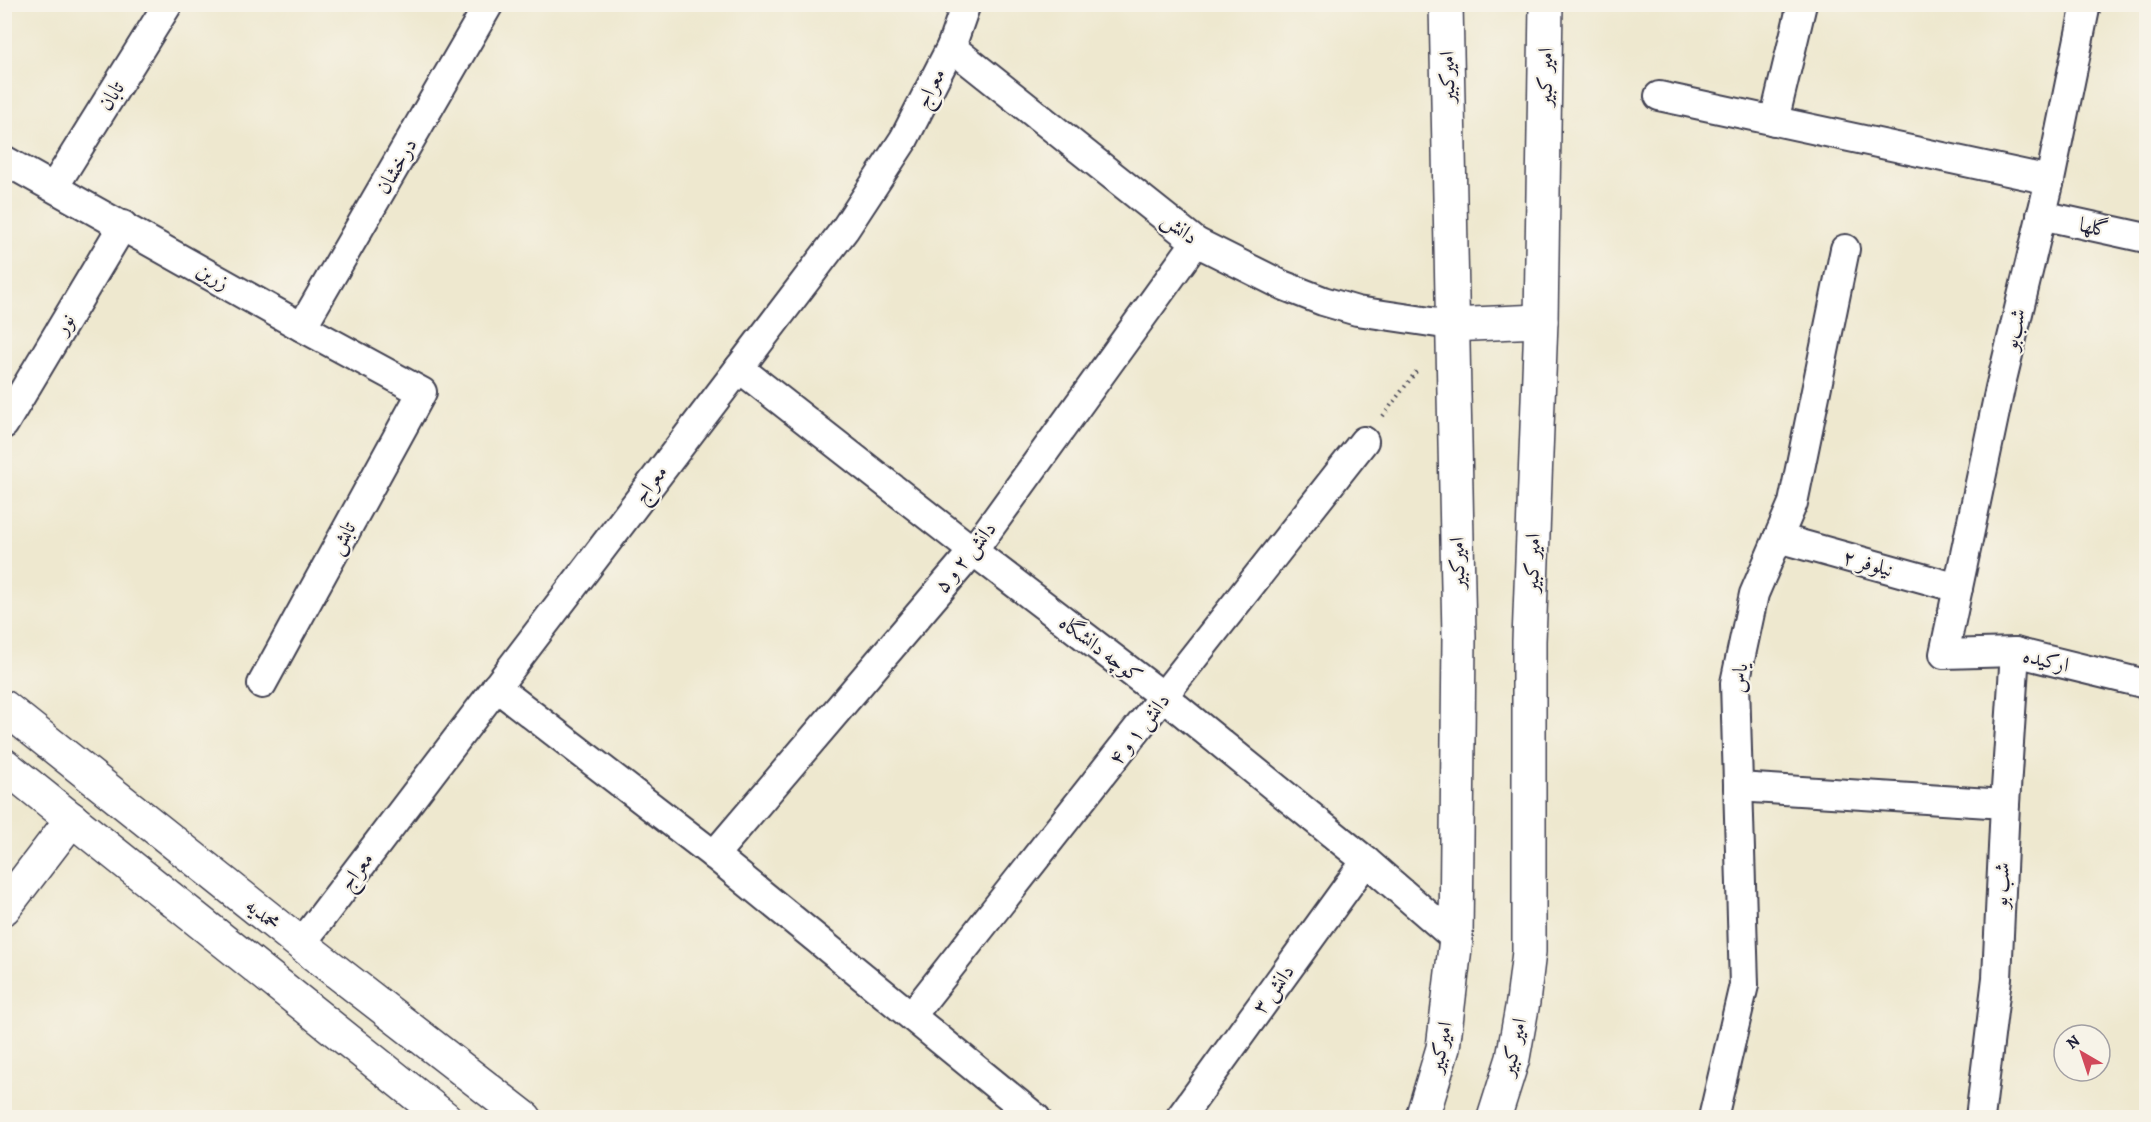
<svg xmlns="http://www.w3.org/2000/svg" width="2151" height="1122" viewBox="0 0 2151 1122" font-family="Alegreya,Amiri,serif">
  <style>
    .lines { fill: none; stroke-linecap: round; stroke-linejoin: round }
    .street-casing { stroke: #414051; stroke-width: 32 }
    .secondary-casing { stroke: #414051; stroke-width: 36 }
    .path { stroke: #414051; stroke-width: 4; stroke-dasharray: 1.5 4.5; stroke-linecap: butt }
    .street { stroke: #fff; stroke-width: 28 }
    .secondary { stroke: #fff; stroke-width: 33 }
    .labels { text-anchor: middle; stroke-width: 4.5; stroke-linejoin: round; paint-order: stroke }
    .street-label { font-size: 21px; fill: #22223b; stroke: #f7f3e8 }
  </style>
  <rect width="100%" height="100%" fill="#f7f3e8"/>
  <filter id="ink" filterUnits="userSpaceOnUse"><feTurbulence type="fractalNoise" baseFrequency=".0167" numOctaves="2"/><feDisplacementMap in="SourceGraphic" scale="12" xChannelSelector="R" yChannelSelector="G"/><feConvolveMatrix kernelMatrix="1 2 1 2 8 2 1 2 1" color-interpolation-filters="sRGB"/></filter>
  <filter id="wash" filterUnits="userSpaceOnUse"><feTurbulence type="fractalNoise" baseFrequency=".008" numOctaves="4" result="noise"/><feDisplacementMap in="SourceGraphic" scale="24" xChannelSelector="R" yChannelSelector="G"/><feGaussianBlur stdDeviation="1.35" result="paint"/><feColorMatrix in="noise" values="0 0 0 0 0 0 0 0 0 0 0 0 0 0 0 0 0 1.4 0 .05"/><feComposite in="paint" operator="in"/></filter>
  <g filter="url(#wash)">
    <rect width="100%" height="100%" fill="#eee8cf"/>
  </g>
  <g filter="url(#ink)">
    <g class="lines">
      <g class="street-casing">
        <g id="street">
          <path d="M2086 4 2050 180 2000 388 1944 654 2015 652 2146 684"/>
          <path d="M951 47 1196 242 1282 285 1323 301 1357 311 1451 325"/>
          <path d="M1659 96 2050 180"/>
          <path d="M1774 121 1802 4"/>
          <path d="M4 160 302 327 422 392 262 684"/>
          <path d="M54 187 168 4"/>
          <path d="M2041 215 2146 238"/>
          <path d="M302 327 489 4"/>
          <path d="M739 368 973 551 1164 697 1366 861 1456 939"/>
          <path d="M4 424 123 225"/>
          <path d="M1778 538 1958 588"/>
          <path d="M496 687 714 855 1036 1118"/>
          <path d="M1738 787 2005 804"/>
          <path d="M714 855 973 551 1196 242"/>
          <path d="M301 944 845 229 904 139 951 47 966 4"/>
          <path d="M912 1015 1364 441"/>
          <path d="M1180 1118 1366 861"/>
          <path d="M1713 1118 1744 985 1735 683 1754 594 1793 503 1845 249"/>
          <path d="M1980 1118 1997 978 2005 804 2015 652"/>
        </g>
      </g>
      <g class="secondary-casing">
        <g id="secondary">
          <path d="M1451 325 1541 321"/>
          <path d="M4 707 301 944 525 1118"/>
          <path d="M4 765 445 1118"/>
          <path d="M4 908 72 819"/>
          <path d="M1422 1118 1443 1048 1456 939 1459 637 1446 4"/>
          <path d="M1494 1118 1513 1058 1523 1002 1529 952V641L1541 321 1546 4"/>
        </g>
      </g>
      <path class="path" d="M1383 416 1418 369"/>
      <use href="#street" class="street"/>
      <use href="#secondary" class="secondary"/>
    </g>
  </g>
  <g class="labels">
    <g class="street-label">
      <text transform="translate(1447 77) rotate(-91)" y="7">امیرکبیر</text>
      <text transform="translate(1545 77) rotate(-89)" y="7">امیر کبیر</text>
      <text transform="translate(930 88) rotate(-63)" y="7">معراج</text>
      <text transform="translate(111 96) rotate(-58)" y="7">تابان</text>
      <text transform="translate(396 166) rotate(-60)" y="7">درخشان</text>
      <text transform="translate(2094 227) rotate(12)" y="7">گلها</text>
      <text transform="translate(1180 228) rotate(37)" y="7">دانش</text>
      <text transform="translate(213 276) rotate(30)" y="7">زرین</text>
      <text transform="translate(64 324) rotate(-59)" y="7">نور</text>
      <text transform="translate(2014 329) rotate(-77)" y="7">شب‌بو</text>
      <text transform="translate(650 484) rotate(-53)" y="7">معراج</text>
      <text transform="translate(342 538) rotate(-61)" y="7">تابش</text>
      <text transform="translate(965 557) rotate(-51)" y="7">دانش ۲ و ۵</text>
      <text transform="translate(1457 563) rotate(-91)" y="7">امیرکبیر</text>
      <text transform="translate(1532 563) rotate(-88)" y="7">امیر کبیر</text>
      <text transform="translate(1868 563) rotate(16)" y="7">نیلوفر ۲</text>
      <text transform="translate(1101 649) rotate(37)" y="7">کوچه دانشگاه</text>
      <text transform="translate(2046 660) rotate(13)" y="7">ارکیده</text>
      <text transform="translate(1739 678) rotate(-84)" y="7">یاس</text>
      <text transform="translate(1139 729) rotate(-52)" y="7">دانش ۱ و ۴</text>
      <text transform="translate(356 871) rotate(-53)" y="7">معراج</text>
      <text transform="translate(2001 885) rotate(-87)" y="7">شب بو</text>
      <text transform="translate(263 914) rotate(39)" y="7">محمدیه</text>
      <text transform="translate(1273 989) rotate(-54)" y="7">دانش ۳</text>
      <text transform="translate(1440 1047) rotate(-78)" y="7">امیرکبیر</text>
      <text transform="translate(1513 1047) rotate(-77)" y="7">امیر کبیر</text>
    </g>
  </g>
  <rect width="2151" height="1122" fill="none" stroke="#f7f3e8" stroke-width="24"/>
  <g transform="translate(2082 1053) rotate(321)"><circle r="28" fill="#f7f3e8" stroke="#a29fa3" stroke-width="1.5"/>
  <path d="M0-4.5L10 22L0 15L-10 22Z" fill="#d1495b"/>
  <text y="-9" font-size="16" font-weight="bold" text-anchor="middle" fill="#22223b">N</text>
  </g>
</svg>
